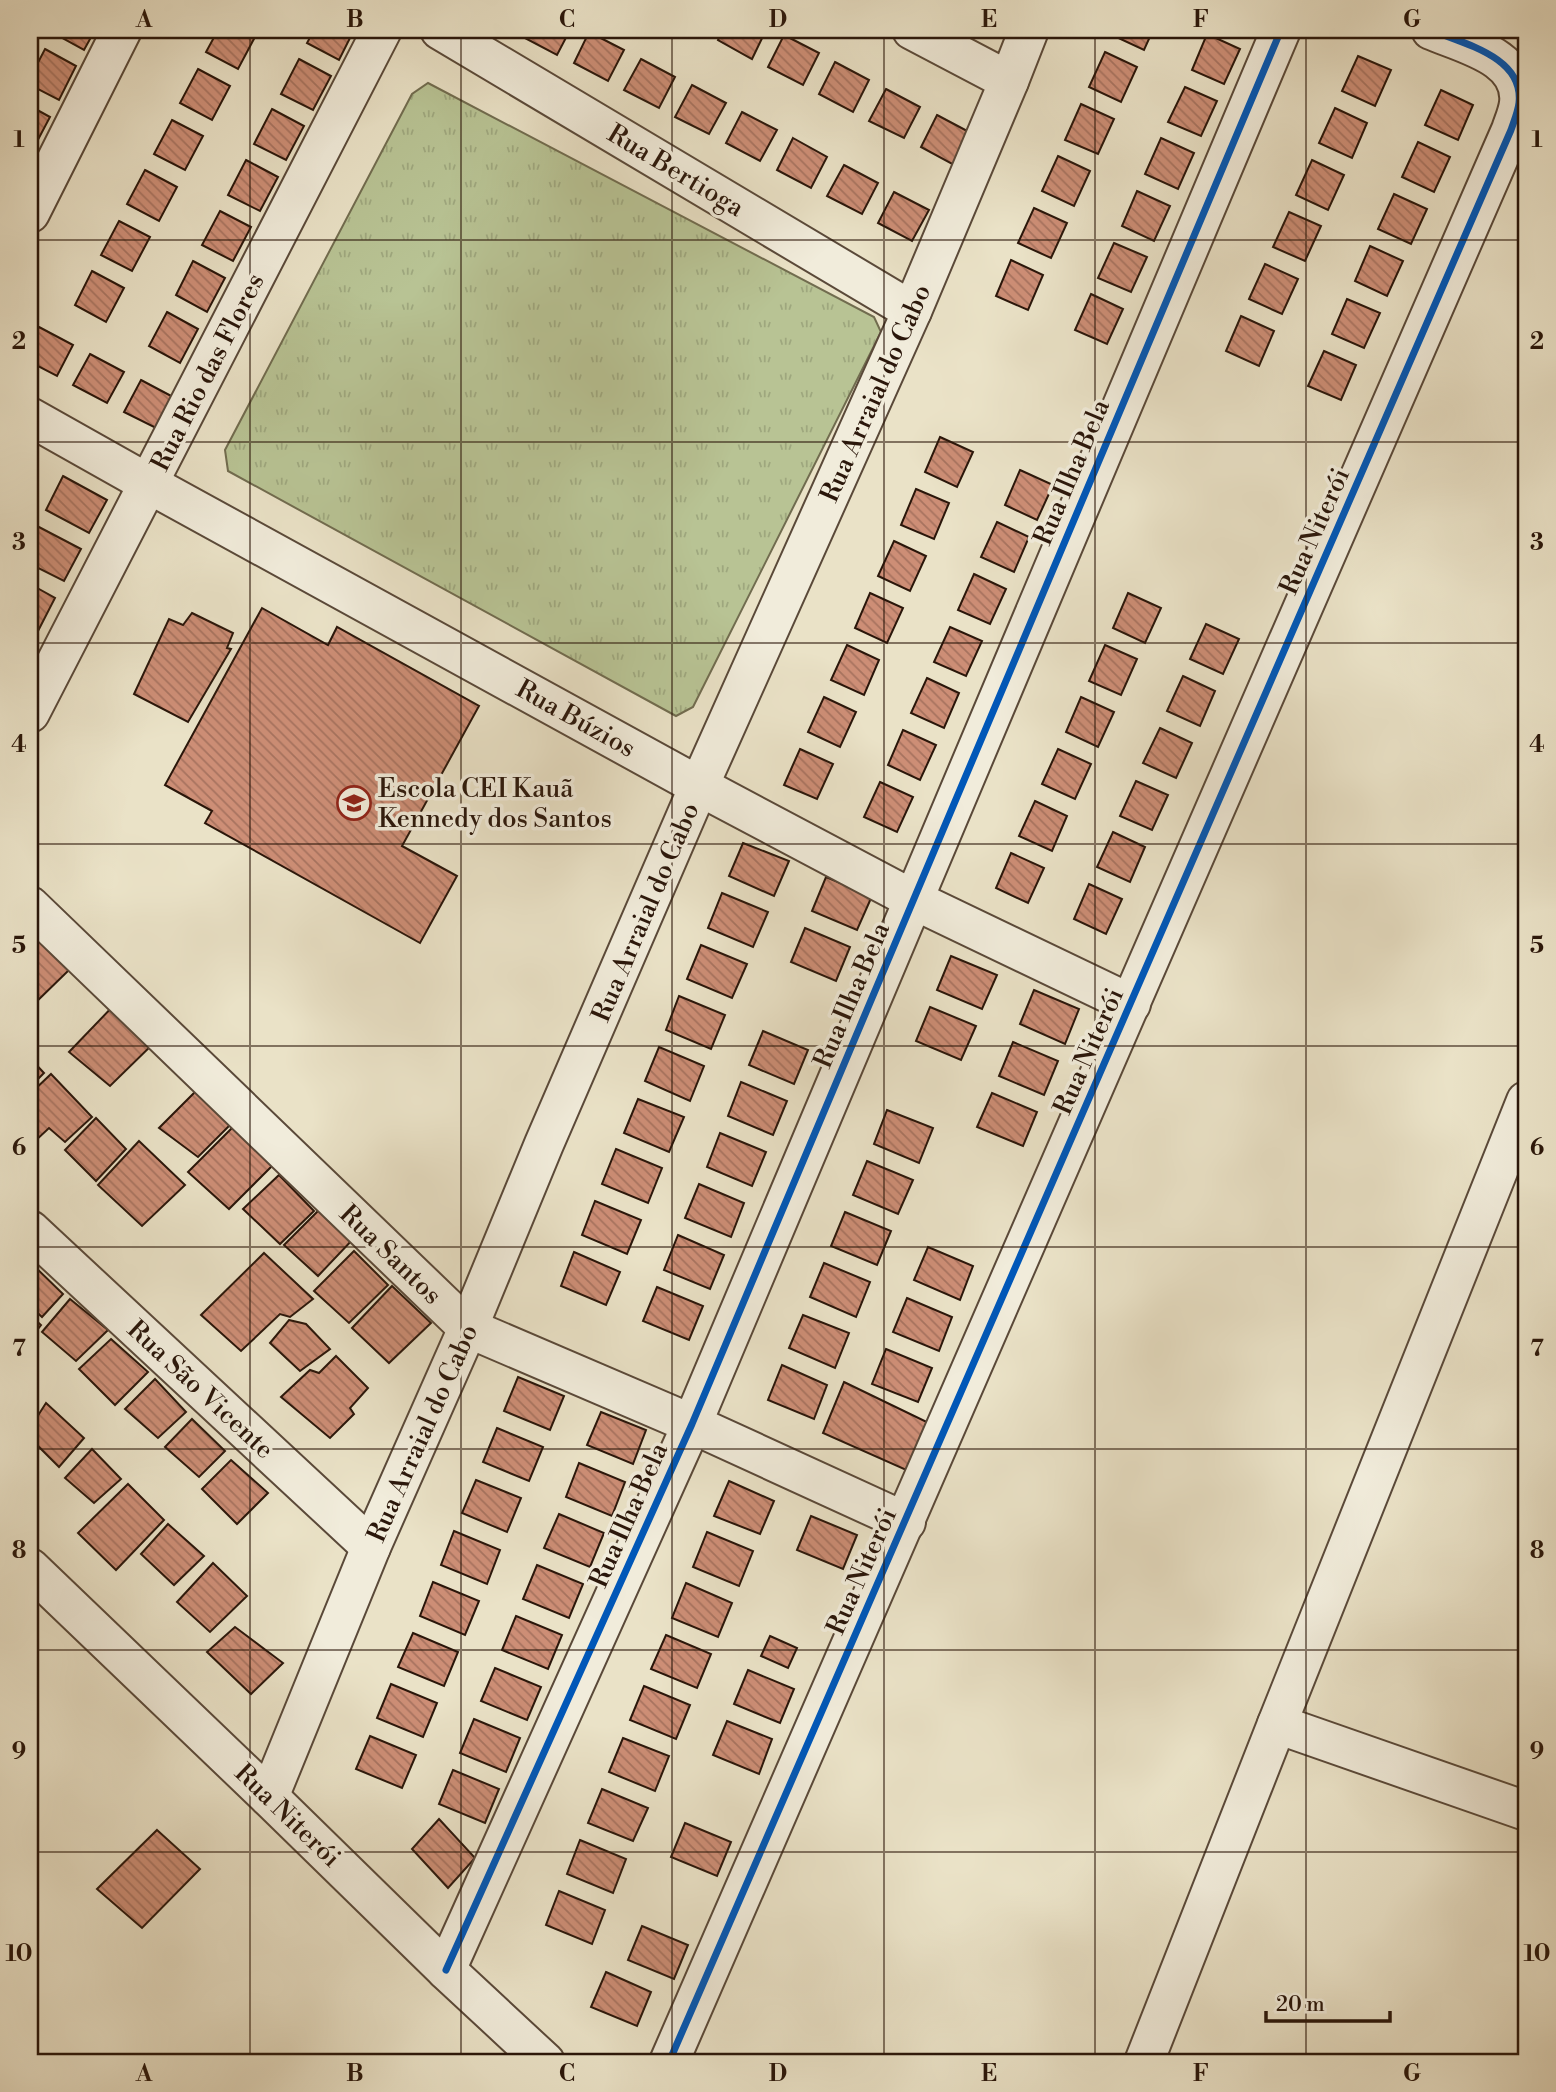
<svg xmlns="http://www.w3.org/2000/svg" width="1556" height="2092" viewBox="0 0 1556 2092" font-family="'Libre Bodoni',serif">
  <style>
    .park { fill: url(#park-tufts); stroke: #716c4f; stroke-width: 2 }
    .building { fill: url(#building-back-hatch); stroke: #2a160a; stroke-width: 2 }
    .lines { fill: none; stroke-linecap: round; stroke-linejoin: round }
    .street-casing { stroke: #5a4939; stroke-width: 42 }
    .street { stroke: #f1ecdb; stroke-width: 38 }
    .cycleway-casing { stroke: #f1ecdb; stroke-width: 11 }
    .cycleway { stroke: #0057b8; stroke-width: 7 }
    .grid { fill: none; stroke: #2a160a; stroke-width: 2; stroke-opacity: 0.55 }
    .labels { text-anchor: middle; stroke-width: 7; stroke-linejoin: round; paint-order: stroke }
    .street-label { font-size: 26px; fill: #2a160a; stroke: #f1ecdb }
    .poi-label { font-size: 26px; fill: #2a160a; stroke: #f1ecdb; text-anchor: start }
    .neatline { fill: none; stroke: #2a160a; stroke-width: 2.5 }
    .grid-label { font-size: 23px; text-anchor: middle; font-weight: bold; fill: #2a160a }
  </style>
  <defs>
    <pattern id="park-tufts" width="24" height="20" patternUnits="userSpaceOnUse" patternTransform="scale(1.75)"><rect width="24" height="20" fill="#b8c394"/><path d="M3 7l-1-3M5 7V3M7 7l1-3M15 17l-1-3M17 17v-4M19 17l1-3" fill="none" stroke="#9ea77e"/></pattern>
    <pattern id="building-back-hatch" width="6" height="6" patternUnits="userSpaceOnUse" patternTransform="scale(1.75)"><rect width="6" height="6" fill="#cd8e76"/><path d="M-1 5l2 2M0 0l6 6M5-1l2 2" fill="none" stroke="#a7735f"/></pattern>
  </defs>
  <rect width="100%" height="100%" fill="#eae2c7"/>
  <filter id="stains"><feTurbulence type="fractalNoise" baseFrequency=".00286" numOctaves="4"/><feColorMatrix values="0 0 0 0 .2 0 0 0 0 .09 0 0 0 0 .02 0 0 0 .5 -.17"/></filter>
  <radialGradient id="worn" r=".72"><stop offset=".6" stop-color="#630" stop-opacity="0"/><stop offset="1" stop-color="#630" stop-opacity=".3"/></radialGradient>
  <path class="park" d="M428 83 874 317 881 332 693 707 676 716 228 471 225 450 412 94Z"/>
  <g class="building">
    <path d="M55 30H95L84 50 53 33Z"/>
    <path d="M218 30H246L256 35 238 69 206 52Z"/>
    <path d="M314 30H354L339 60 307 43Z"/>
    <path d="M526 30H570L557 55 523 37Z"/>
    <path d="M723 30H766L752 59 718 40Z"/>
    <path d="M1115 30H1153L1144 50 1112 35Z"/>
    <path d="M589 32 624 50 608 81 574 63Z"/>
    <path d="M1207 34 1240 49 1224 84 1192 70Z"/>
    <path d="M784 35 819 53 803 85 768 67Z"/>
    <path d="M45 49 76 66 59 100 30 85V78Z"/>
    <path d="M1105 52 1137 67 1121 102 1089 87Z"/>
    <path d="M1358 56 1391 70 1375 106 1342 91Z"/>
    <path d="M299 59 331 76 313 110 281 94Z"/>
    <path d="M641 59 675 77 659 108 624 90Z"/>
    <path d="M835 62 869 80 853 112 819 94Z"/>
    <path d="M198 69 230 86 212 120 180 103Z"/>
    <path d="M692 85 726 103 709 134 675 117Z"/>
    <path d="M1185 87 1217 101 1201 136 1168 122Z"/>
    <path d="M886 89 920 107 904 138 869 121Z"/>
    <path d="M1441 90 1473 105 1458 140 1425 125Z"/>
    <path d="M1081 104 1114 119 1098 154 1065 140Z"/>
    <path d="M30 106 50 117 32 151 30 149Z"/>
    <path d="M1335 108 1367 123 1352 158 1319 143Z"/>
    <path d="M272 109 304 126 286 160 254 144Z"/>
    <path d="M742 112 777 130 760 161 726 143Z"/>
    <path d="M937 115 971 133 954 165 921 147Z"/>
    <path d="M172 120 203 136 185 170 154 154Z"/>
    <path d="M793 138 827 157 811 188 777 170Z"/>
    <path d="M1161 138 1194 153 1178 189 1145 174Z"/>
    <path d="M1418 142 1450 157 1434 192 1402 177Z"/>
    <path d="M1058 156 1090 171 1074 206 1042 191Z"/>
    <path d="M246 160 278 177 260 211 228 195Z"/>
    <path d="M1312 160 1344 175 1328 210 1296 195Z"/>
    <path d="M844 165 878 183 862 214 827 196Z"/>
    <path d="M145 170 177 187 159 221 127 204Z"/>
    <path d="M1137 191 1170 206 1154 241 1122 226Z"/>
    <path d="M894 192 929 210 912 241 878 223Z"/>
    <path d="M1394 194 1427 209 1411 244 1378 229Z"/>
    <path d="M1034 208 1067 223 1051 258 1018 243Z"/>
    <path d="M220 211 251 227 233 261 202 245Z"/>
    <path d="M1289 212 1321 226 1305 261 1273 247Z"/>
    <path d="M119 221 150 237 132 271 101 255Z"/>
    <path d="M1114 243 1147 257 1131 292 1098 278Z"/>
    <path d="M1370 246 1403 261 1387 296 1355 281Z"/>
    <path d="M1011 260 1043 275 1028 310 996 296Z"/>
    <path d="M193 261 225 278 207 312 176 295Z"/>
    <path d="M1265 264 1298 279 1282 314 1249 299Z"/>
    <path d="M92 271 124 288 106 322 75 305Z"/>
    <path d="M1091 294 1123 309 1107 344 1075 330Z"/>
    <path d="M1347 299 1380 313 1364 348 1332 334Z"/>
    <path d="M167 312 198 329 180 363 149 346Z"/>
    <path d="M1241 316 1274 331 1259 366 1226 351Z"/>
    <path d="M39 327 73 345 57 376 30 362V344Z"/>
    <path d="M1324 351 1356 365 1341 400 1308 386Z"/>
    <path d="M90 354 124 372 107 403 73 385Z"/>
    <path d="M141 380 175 398 158 429 124 412Z"/>
    <path d="M940 437 973 452 957 487 925 472Z"/>
    <path d="M1020 470 1053 485 1037 520 1005 505Z"/>
    <path d="M63 476 107 500 89 533 46 510Z"/>
    <path d="M916 489 949 503 934 539 901 525Z"/>
    <path d="M997 522 1029 537 1014 572 981 557Z"/>
    <path d="M37 526 81 549 64 581 30 564V539Z"/>
    <path d="M894 541 926 556 910 591 878 576Z"/>
    <path d="M974 574 1006 589 990 624 958 610Z"/>
    <path d="M30 584 55 598 38 631 30 626Z"/>
    <path d="M870 593 903 608 887 643 855 628Z"/>
    <path d="M1128 593 1161 608 1145 643 1113 628Z"/>
    <path d="M262 608 328 645 337 627 479 706 402 846 457 876 420 943 205 823 212 811 165 785Z"/>
    <path d="M192 613 233 633 227 648 231 649 188 722 134 694 169 619 183 625Z"/>
    <path d="M1206 624 1239 639 1223 674 1190 659Z"/>
    <path d="M950 627 982 641 966 676 934 662Z"/>
    <path d="M847 645 879 660 864 695 831 680Z"/>
    <path d="M1105 645 1137 659 1121 695 1089 681Z"/>
    <path d="M1183 676 1215 691 1200 726 1167 711Z"/>
    <path d="M927 678 959 693 944 728 911 713Z"/>
    <path d="M824 697 856 712 840 747 808 732Z"/>
    <path d="M1081 697 1114 712 1098 747 1066 732Z"/>
    <path d="M1160 728 1192 743 1176 778 1143 763Z"/>
    <path d="M903 730 936 745 920 780 888 765Z"/>
    <path d="M800 749 833 764 817 799 784 785Z"/>
    <path d="M1058 749 1091 764 1075 799 1042 784Z"/>
    <path d="M1136 781 1168 795 1152 830 1120 816Z"/>
    <path d="M880 782 913 797 897 832 864 817Z"/>
    <path d="M1035 801 1067 816 1052 851 1019 836Z"/>
    <path d="M1113 832 1145 847 1130 882 1097 867Z"/>
    <path d="M743 843 789 861 774 896 729 876Z"/>
    <path d="M1011 853 1044 868 1028 903 996 888Z"/>
    <path d="M826 877 872 896 857 930 812 911Z"/>
    <path d="M1089 884 1122 899 1106 934 1074 919Z"/>
    <path d="M722 893 768 912 753 947 708 928Z"/>
    <path d="M805 928 850 947 836 981 791 962Z"/>
    <path d="M33 932 69 970 33 1005 30 1004V934Z"/>
    <path d="M701 945 747 964 732 998 687 979Z"/>
    <path d="M951 956 997 975 982 1009 937 990Z"/>
    <path d="M1034 990 1079 1009 1065 1044 1020 1024Z"/>
    <path d="M679 996 725 1015 711 1049 666 1030Z"/>
    <path d="M118 1001 158 1039 110 1086 69 1052Z"/>
    <path d="M930 1007 976 1026 961 1060 916 1041Z"/>
    <path d="M763 1031 808 1050 794 1084 749 1065Z"/>
    <path d="M1013 1042 1058 1061 1044 1095 999 1076Z"/>
    <path d="M659 1047 704 1066 690 1101 645 1081Z"/>
    <path d="M30 1058 44 1073 30 1087Z"/>
    <path d="M51 1074 92 1117 65 1142 49 1128 34 1142 30 1137V1094Z"/>
    <path d="M205 1082 239 1116 198 1157 159 1128Z"/>
    <path d="M741 1082 787 1101 773 1135 728 1116Z"/>
    <path d="M992 1093 1037 1112 1023 1146 977 1127Z"/>
    <path d="M638 1099 684 1117 669 1152 624 1133Z"/>
    <path d="M887 1110 933 1128 919 1163 874 1144Z"/>
    <path d="M243 1117 282 1156 229 1209 188 1172Z"/>
    <path d="M96 1118 126 1149 96 1181 65 1150Z"/>
    <path d="M720 1133 766 1152 752 1186 707 1167Z"/>
    <path d="M139 1141 185 1185 142 1226 98 1185Z"/>
    <path d="M616 1149 662 1168 648 1203 602 1184Z"/>
    <path d="M867 1161 913 1180 898 1214 853 1195Z"/>
    <path d="M279 1175 314 1211 280 1244 243 1209Z"/>
    <path d="M699 1184 744 1203 731 1237 685 1218Z"/>
    <path d="M595 1201 641 1220 627 1254 582 1235Z"/>
    <path d="M325 1204 356 1236 318 1276 284 1245Z"/>
    <path d="M845 1212 891 1231 877 1265 831 1246Z"/>
    <path d="M678 1235 724 1255 710 1289 664 1270Z"/>
    <path d="M928 1247 973 1266 960 1300 914 1280Z"/>
    <path d="M354 1251 388 1285 349 1323 314 1291Z"/>
    <path d="M574 1252 620 1272 606 1305 561 1286Z"/>
    <path d="M264 1253 313 1299 290 1317 280 1314 241 1351 201 1315Z"/>
    <path d="M30 1262 63 1294 42 1317 30 1306Z"/>
    <path d="M824 1263 870 1282 856 1317 810 1297Z"/>
    <path d="M392 1286 431 1323 389 1363 352 1328Z"/>
    <path d="M657 1287 703 1306 689 1340 643 1321Z"/>
    <path d="M907 1298 952 1317 939 1351 893 1332Z"/>
    <path d="M70 1299 108 1330 76 1361 42 1332Z"/>
    <path d="M30 1315 41 1325 30 1339Z"/>
    <path d="M803 1315 849 1333 835 1368 789 1348Z"/>
    <path d="M289 1320 306 1324 330 1349 300 1371 270 1343Z"/>
    <path d="M111 1339 148 1372 115 1405 79 1369Z"/>
    <path d="M886 1349 932 1368 918 1402 872 1384Z"/>
    <path d="M336 1356 368 1388 350 1408 354 1414 330 1438 281 1397 310 1370 319 1373Z"/>
    <path d="M782 1365 827 1385 814 1419 768 1400Z"/>
    <path d="M518 1377 564 1396 550 1430 504 1411Z"/>
    <path d="M155 1379 186 1412 158 1438 125 1409Z"/>
    <path d="M844 1382 933 1425 913 1473 823 1433Z"/>
    <path d="M46 1403 84 1438 59 1467 30 1438V1428Z"/>
    <path d="M601 1412 646 1430 633 1464 587 1445Z"/>
    <path d="M192 1419 225 1451 199 1477 165 1447Z"/>
    <path d="M497 1428 543 1447 529 1481 483 1462Z"/>
    <path d="M92 1449 121 1479 94 1503 65 1478Z"/>
    <path d="M231 1460 268 1493 237 1524 202 1489Z"/>
    <path d="M579 1463 625 1482 612 1516 566 1497Z"/>
    <path d="M476 1480 521 1498 507 1532 462 1513Z"/>
    <path d="M729 1481 774 1501 760 1534 714 1516Z"/>
    <path d="M128 1484 164 1520 116 1570 78 1533Z"/>
    <path d="M559 1514 604 1533 590 1567 544 1548Z"/>
    <path d="M811 1516 857 1535 843 1569 797 1550Z"/>
    <path d="M168 1524 204 1556 174 1585 141 1554Z"/>
    <path d="M454 1531 500 1550 487 1584 441 1565Z"/>
    <path d="M707 1532 753 1551 739 1586 693 1567Z"/>
    <path d="M213 1563 247 1596 210 1632 177 1602Z"/>
    <path d="M537 1565 583 1584 569 1618 523 1599Z"/>
    <path d="M433 1582 479 1601 465 1635 420 1616Z"/>
    <path d="M686 1583 732 1603 718 1637 672 1618Z"/>
    <path d="M516 1616 562 1635 548 1669 502 1650Z"/>
    <path d="M235 1627 283 1663 251 1694 207 1652Z"/>
    <path d="M413 1633 458 1652 444 1686 398 1667Z"/>
    <path d="M666 1635 711 1654 697 1688 651 1669Z"/>
    <path d="M770 1636 797 1648 788 1668 761 1656Z"/>
    <path d="M495 1668 541 1687 527 1720 481 1701Z"/>
    <path d="M748 1670 794 1689 780 1723 734 1704Z"/>
    <path d="M391 1684 437 1703 423 1737 377 1718Z"/>
    <path d="M644 1686 690 1705 676 1739 630 1720Z"/>
    <path d="M474 1719 520 1738 506 1772 460 1753Z"/>
    <path d="M727 1721 772 1739 759 1774 713 1755Z"/>
    <path d="M370 1736 416 1755 402 1788 356 1769Z"/>
    <path d="M623 1738 669 1756 655 1791 609 1772Z"/>
    <path d="M453 1770 499 1789 485 1823 439 1804Z"/>
    <path d="M602 1789 648 1808 633 1841 588 1823Z"/>
    <path d="M439 1819 475 1858 448 1888 412 1849Z"/>
    <path d="M685 1823 731 1842 717 1876 671 1857Z"/>
    <path d="M157 1830 200 1869 142 1928 97 1889Z"/>
    <path d="M580 1840 626 1859 613 1893 567 1874Z"/>
    <path d="M559 1891 605 1910 592 1944 546 1925Z"/>
    <path d="M642 1926 688 1945 674 1979 628 1960Z"/>
    <path d="M606 1972 651 1992 637 2026 591 2007Z"/>
  </g>
  <g class="lines">
    <g class="street-casing">
      <g id="street">
        <path d="M440 30 912 311"/>
        <path d="M912 30 1009 81"/>
        <path d="M30 213 122 30"/>
        <path d="M30 417 149 484 699 786 914 900 1131 1004"/>
        <path d="M30 713 382 30"/>
        <path d="M30 906 468 1328 692 1424 906 1522"/>
        <path d="M30 1230 371 1547"/>
        <path d="M30 1568 269 1797 446 1970 545 2062"/>
        <path d="M1277 1724 1526 1811"/>
        <path d="M269 1797 371 1547 468 1328 544 1144 699 786 912 311 1009 81 1029 30"/>
        <path d="M446 1970 692 1424 1281 30"/>
        <path d="M669 2062 1511 130C1514 121 1518 112 1519 103 1524 57 1464 44 1431 30"/>
        <path d="M1144 2062 1277 1724 1526 1101"/>
      </g>
    </g>
    <use href="#street" class="street"/>
    <g class="cycleway-casing">
      <g id="cycleway">
        <path d="M446 1970 692 1424 1281 30"/>
        <path d="M669 2062 1511 130C1514 121 1518 112 1519 103 1524 57 1464 44 1431 30"/>
      </g>
    </g>
    <use href="#cycleway" class="cycleway"/>
  </g>
  <path class="grid" d="M250 30V2062M461 30V2062M672 30V2062M884 30V2062M1095 30V2062M1306 30V2062M30 240H1526M30 442H1526M30 643H1526M30 844H1526M30 1046H1526M30 1247H1526M30 1449H1526M30 1650H1526M30 1852H1526"/>
  <defs>
    <g id="school-ring" transform="scale(1.75)"><circle r="9.5" fill="#f1ecdb" stroke="#8f2418" stroke-width="1.5"/><path d="M0-5L7-2L0 1L-7-2ZM-4 1L0 2.5L4 1V4Q0 6-4 4Z" fill="#8f2418"/></g>
  </defs>
  <g fill-rule="evenodd">
    <use href="#school-ring" x="354" y="803"/>
  </g>
  <g class="labels">
    <g class="street-label">
      <text transform="translate(676 170) rotate(31)" y="9">Rua Bertioga</text>
      <text transform="translate(207 372) rotate(-63)" y="9">Rua Rio das Flores</text>
      <text transform="translate(875 393) rotate(-66)" y="9">Rua Arraial do Cabo</text>
      <text transform="translate(1071 472) rotate(-67)" y="9">Rua Ilha Bela</text>
      <text transform="translate(1314 531) rotate(-66)" y="9">Rua Niterói</text>
      <text transform="translate(576 718) rotate(29)" y="9">Rua Búzios</text>
      <text transform="translate(645 912) rotate(-67)" y="9">Rua Arraial do Cabo</text>
      <text transform="translate(851 995) rotate(-67)" y="9">Rua Ilha Bela</text>
      <text transform="translate(1088 1051) rotate(-66)" y="9">Rua Niterói</text>
      <text transform="translate(391 1254) rotate(44)" y="9">Rua Santos</text>
      <text transform="translate(201 1389) rotate(43)" y="9">Rua São Vicente</text>
      <text transform="translate(422 1433) rotate(-66)" y="9">Rua Arraial do Cabo</text>
      <text transform="translate(628 1515) rotate(-66)" y="9">Rua Ilha Bela</text>
      <text transform="translate(861 1571) rotate(-66)" y="9">Rua Niterói</text>
      <text transform="translate(288 1815) rotate(44)" y="9">Rua Niterói</text>
    </g>
    <g class="poi-label">
      <text x="378" y="797">Escola CEI Kauã<tspan x="378" dy="30">Kennedy dos Santos</tspan></text>
    </g>
  </g>
  <rect width="1556" height="2092" fill="none" stroke="#eae2c7" stroke-width="77"/>
  <path d="M1266 2011v10h124v-10" fill="none" stroke="#2a160a" stroke-width="3.5"/>
  <text x="1276" y="2011" font-size="21" fill="#2a160a" stroke="#f1ecdb" stroke-width="5" paint-order="stroke">20 m</text>
  <rect x="38" y="38" width="1480" height="2016" class="neatline"/>
  <g class="grid-label">
    <text x="144" y="27">A</text>
    <text x="355" y="27">B</text>
    <text x="567" y="27">C</text>
    <text x="778" y="27">D</text>
    <text x="989" y="27">E</text>
    <text x="1201" y="27">F</text>
    <text x="1412" y="27">G</text>
    <text x="19" y="147">1</text>
    <text x="1537" y="147">1</text>
    <text x="19" y="349">2</text>
    <text x="1537" y="349">2</text>
    <text x="19" y="550">3</text>
    <text x="1537" y="550">3</text>
    <text x="19" y="752">4</text>
    <text x="1537" y="752">4</text>
    <text x="19" y="953">5</text>
    <text x="1537" y="953">5</text>
    <text x="19" y="1155">6</text>
    <text x="1537" y="1155">6</text>
    <text x="19" y="1356">7</text>
    <text x="1537" y="1356">7</text>
    <text x="19" y="1558">8</text>
    <text x="1537" y="1558">8</text>
    <text x="19" y="1759">9</text>
    <text x="1537" y="1759">9</text>
    <text x="19" y="1961">10</text>
    <text x="1537" y="1961">10</text>
    <text x="144" y="2081">A</text>
    <text x="355" y="2081">B</text>
    <text x="567" y="2081">C</text>
    <text x="778" y="2081">D</text>
    <text x="989" y="2081">E</text>
    <text x="1201" y="2081">F</text>
    <text x="1412" y="2081">G</text>
  </g>
  <rect width="100%" height="100%" filter="url(#stains)"/>
  <rect width="100%" height="100%" fill="url(#worn)"/>
</svg>
